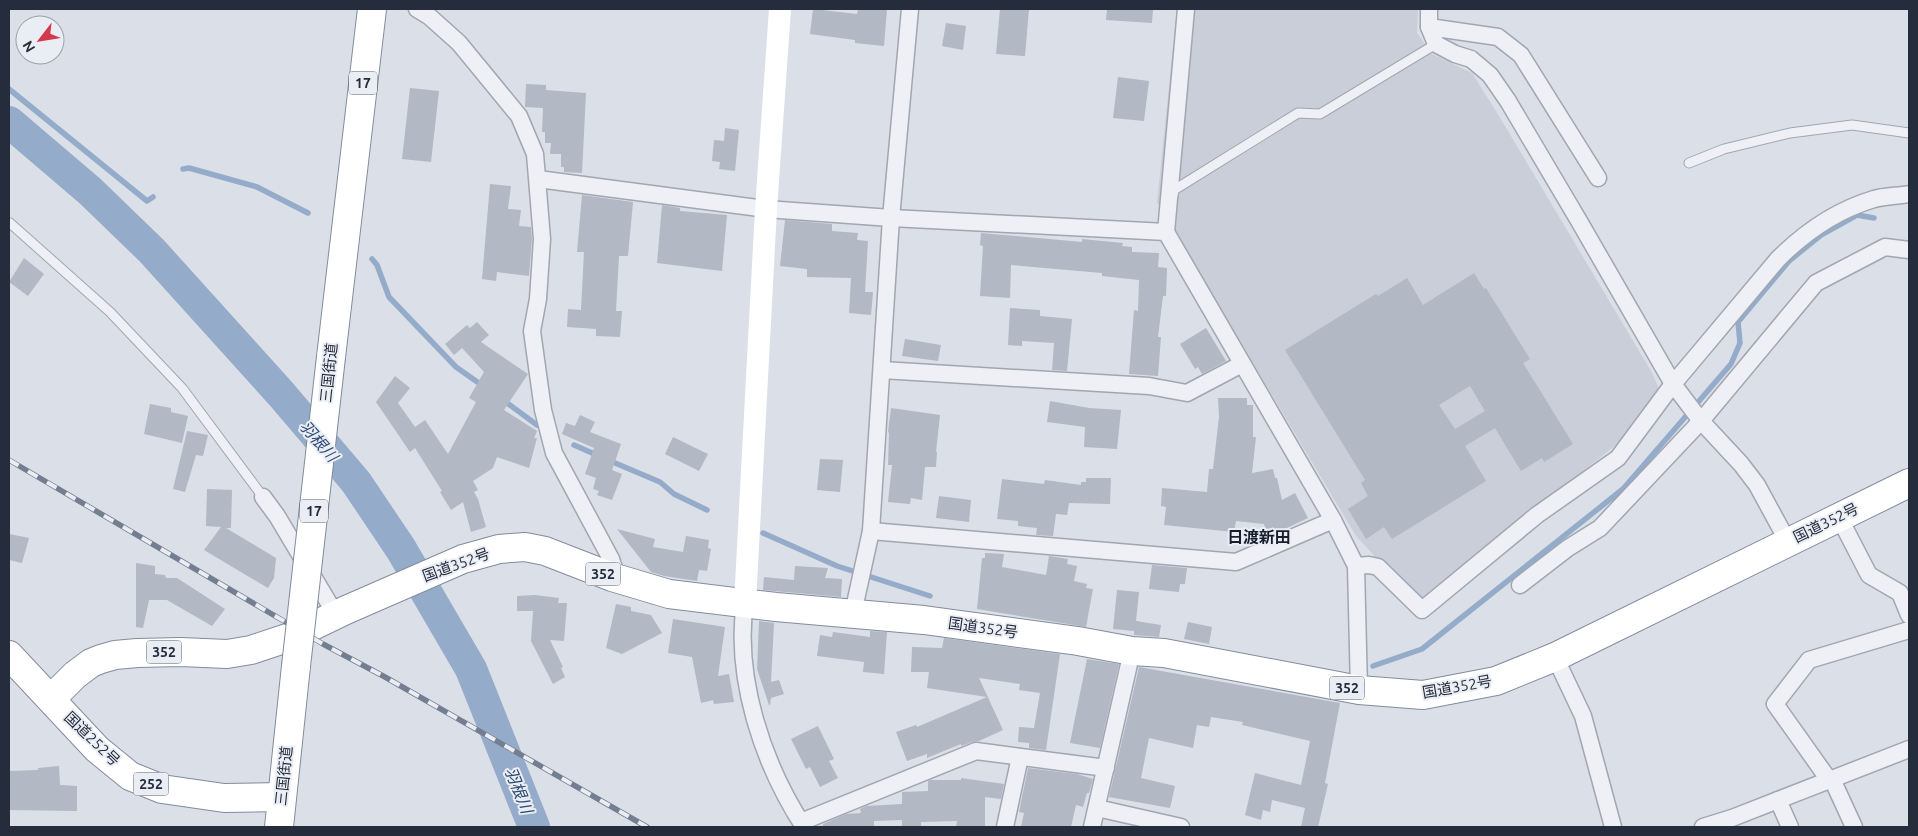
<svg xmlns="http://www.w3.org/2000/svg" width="1918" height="836" viewBox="0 0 1918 836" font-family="Ubuntu,'Noto Sans JP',sans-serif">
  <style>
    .built { fill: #c9ced9 }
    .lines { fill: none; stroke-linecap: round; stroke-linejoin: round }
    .stream { stroke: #94acc9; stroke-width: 5.5 }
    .river { stroke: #94acc9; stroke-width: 32 }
    .building { fill: #b2b8c4; fill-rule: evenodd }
    .lane-casing { stroke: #a1a6b1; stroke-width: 11 }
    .street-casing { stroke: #a1a6b1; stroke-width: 19 }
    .highway-casing { stroke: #828c9e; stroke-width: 30 }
    .lane { stroke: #eef0f5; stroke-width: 9 }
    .street { stroke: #eef0f5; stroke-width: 16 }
    .secondary { stroke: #fff; stroke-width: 22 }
    .highway { stroke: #fff; stroke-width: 28 }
    .rail-casing { stroke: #747e91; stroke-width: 5.5 }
    .rail { stroke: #eaeef4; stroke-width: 4; stroke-dasharray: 11; stroke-linecap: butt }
    .highway-bridge-casing { stroke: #828c9e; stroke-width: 30; stroke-linecap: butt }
    .highway-bridge { stroke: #fff; stroke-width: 28 }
    .labels { text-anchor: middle; stroke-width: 4; stroke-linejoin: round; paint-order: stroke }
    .shield { fill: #eaeef4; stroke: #606774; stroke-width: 1 }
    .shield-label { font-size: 14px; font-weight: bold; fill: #252d3d }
    .street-label { font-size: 15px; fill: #252d3d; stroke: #eaeef4 }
    .water-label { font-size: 16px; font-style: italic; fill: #2d4a73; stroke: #eaeef4 }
    .neighbourhood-label { font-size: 16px; font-weight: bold; fill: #171e2e; stroke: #eaeef4 }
  </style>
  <rect width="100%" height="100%" fill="#dbdfe7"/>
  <path class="built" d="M1177 9H1418L1417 33 1432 54 1472 73 1496 111 1651 371 1661 393 1617 444 1418 603 1356 536 1157 202Z"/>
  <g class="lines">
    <g class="stream">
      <path d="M9 89 147 201 153 197"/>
      <path d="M183 169 189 168 257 187 308 213"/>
      <path d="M372 259 377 265 389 297 456 367 483 386"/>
      <path d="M503 400 537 425"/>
      <path d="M574 445 599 456"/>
      <path d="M608 460 660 482 674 494 707 510"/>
      <path d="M763 533 837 566 930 596"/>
      <path d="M1373 666 1422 649 1623 489 1731 364 1740 343 1738 322 1789 261 1821 235 1857 215 1874 218"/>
    </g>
    <path class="river" d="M9 122 90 191 152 251 282 395 356 482 401 549 471 669 534 827"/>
  </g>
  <g class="building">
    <path d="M813 9 857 14 858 9H887L884 46 855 43V40L810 34Z"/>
    <path d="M1000 9H1029L1025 56 996 54Z"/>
    <path d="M1107 9H1153L1152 23 1106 20Z"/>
    <path d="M946 23 966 26 963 50 942 46Z"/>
    <path d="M1118 77 1149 81 1144 121 1113 118Z"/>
    <path d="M526 84 546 85V90L586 93 582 173 564 172V167H561V154H550L551 143H545V132H542L543 108 525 107Z"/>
    <path d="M410 88 439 91 431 162 402 159Z"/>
    <path d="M725 128 739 130 735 171 719 169 720 162 712 161 714 140 724 141Z"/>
    <path d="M490 184 511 186 508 209 521 210 519 226 531 227 532 239 529 276 497 272 496 281 482 279Z"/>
    <path d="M582 195 633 202 628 256H619L616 311H622L620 337 596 336V329L567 327 568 309 581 310 584 252H577Z"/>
    <path d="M662 205 680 208V211L727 215 722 271 657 263Z"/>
    <path d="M785 220 832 224V231L858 233 857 240 868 241 865 292H873L871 315 849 313 851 278 807 277V269L780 266Z"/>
    <path d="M981 233 1082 242V239L1123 243 1122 246 1132 247V252L1159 253 1158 267 1167 268 1166 296H1163L1158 337H1161L1158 376 1129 374 1134 310 1138 311 1139 280 1102 276V273L1011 265 1010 298 980 296 983 246 980 245Z"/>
    <path d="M24 258 44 274 28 296 9 282Z"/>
    <path d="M1474 273 1484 289 1486 288 1530 359 1523 363 1573 444 1544 462 1542 458 1521 471 1495 428 1465 446 1486 481 1392 539 1384 527 1366 539 1348 509 1368 496 1361 483 1365 480 1285 350 1376 294 1378 296 1407 278 1423 305ZM1470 386 1485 411 1455 429 1439 405Z"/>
    <path d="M1010 308 1040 310V316L1072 319 1067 371 1052 370 1054 343 1022 341V346L1008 345Z"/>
    <path d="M477 322 489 335 481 342 528 374 504 410 537 431 534 438H537L529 468 497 457 493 468 473 481 478 490 474 492 478 499 486 527 471 532 463 502 451 510 440 492 442 491 415 448 410 452 376 402 395 376 410 388 398 403 415 427 425 420 448 454 476 402 469 398 484 372 462 348 454 355 445 344 467 325 470 328Z"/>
    <path d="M1206 328 1226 361 1202 374 1198 367 1195 369 1180 344Z"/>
    <path d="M905 339 941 345 938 361 902 356Z"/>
    <path d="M1218 398H1247V405H1253V437H1256L1252 473 1273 469 1275 478H1277L1282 500 1295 493 1308 518 1274 534 1271 528 1266 530 1264 524 1236 521 1234 532 1164 525 1166 507 1161 506 1162 488 1207 492 1209 469H1213L1219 417Z"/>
    <path d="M1050 401 1089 408 1121 410 1117 449 1084 447 1085 427 1047 422Z"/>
    <path d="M150 404 171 408V412L188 416 182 443 144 434Z"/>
    <path d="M891 408 940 415 936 452H937L936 467H925L922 500 911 498 910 504 888 502 892 465H888L889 433 888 432Z"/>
    <path d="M580 415 595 422 590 432 621 444 612 470 622 474 612 500 597 495 599 491 593 489 596 478 585 474 594 448 562 434 566 423 575 426Z"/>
    <path d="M187 431 208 435 203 456 196 455 185 492 173 489Z"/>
    <path d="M673 437 708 454 699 471 665 454Z"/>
    <path d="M820 459 843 460 840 492 817 490Z"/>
    <path d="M1086 478H1111L1110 504 1069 503 1067 515 1056 514 1053 536 1036 535 1037 528 1018 526V521L997 519 1002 479 1044 484 1045 480 1081 485V482H1086Z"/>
    <path d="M207 489 232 490 231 528H226L276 558 274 578 268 588 204 550 221 527 206 526Z"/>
    <path d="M939 496 971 500 969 522 936 518Z"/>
    <path d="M617 529 655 539 653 547 683 552 686 536 709 540 708 548 711 549 707 571 699 570 697 581 664 576 651 572Z"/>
    <path d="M9 534 29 538 22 563 9 560Z"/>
    <path d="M985 553 1004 554 1002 567 1046 575 1049 556 1068 559 1067 564 1077 566 1074 581 1087 584 1086 588 1093 589 1086 627 977 609 982 558H985Z"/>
    <path d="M136 563 155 566V574L165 575 166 578H177L225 609 212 626 167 600H149L143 628 136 627Z"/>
    <path d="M1152 565 1187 568 1185 584H1180L1179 592 1149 589Z"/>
    <path d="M795 566 828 568 825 578 842 579 841 597 763 590 764 577 794 580Z"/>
    <path d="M1117 590 1139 592 1136 621 1161 625 1159 637 1134 635V631L1113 629Z"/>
    <path d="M535 595 559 598 558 603H567L564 641 550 640 563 667 561 668 565 677 553 684 531 641 533 611H517V596Z"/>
    <path d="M616 604 631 607V611L651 615 662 633 622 654 606 648Z"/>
    <path d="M673 619 725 627 718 676 729 674 734 702 714 704 713 700 701 703 692 657 668 653Z"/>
    <path d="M759 621 774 623 771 682 779 680 784 694 771 698 770 705H769L757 669Z"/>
    <path d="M1188 622 1212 627 1209 644 1184 639Z"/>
    <path d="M870 631 887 632 884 674 863 672 864 662 817 656 820 635 832 637 833 632 870 637Z"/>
    <path d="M944 638 1060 654 1046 750 1053 751 1029 748V743L1018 742 1019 727 1034 728 1040 693 1019 690 1020 684 979 678 1003 730 979 741 972 742 961 746V744L927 758V754L907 761 896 732 916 725 917 727 987 697 927 688 929 672H911L912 647 942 648Z"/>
    <path d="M1087 659 1119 664 1100 748 1070 743Z"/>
    <path d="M1139 667 1340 703 1325 783 1328 784 1318 827H1301L1305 808 1272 800 1270 812 1263 810 1261 820 1245 815 1255 773 1301 785 1310 741 1242 725 1243 722 1211 717 1209 727 1197 725 1193 748 1149 738 1141 778 1175 786 1170 808 1109 797Z"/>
    <path d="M818 726 834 759 829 761 838 778 820 787 810 767 806 769 791 739Z"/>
    <path d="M59 766 60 785 77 786V811L9 810V771L38 770V768Z"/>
    <path d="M1028 768 1077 774 1093 779 1089 793H1087L1083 807 1076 805 1071 827H1021L1024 813 1019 812Z"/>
    <path d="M961 778 1004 784 1001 799 985 797V827H956L957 821 921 822V827H902V820L874 821V827H823V824L846 814 861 813 860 809 866 806 902 804V792L928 791V781L930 780H961Z"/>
  </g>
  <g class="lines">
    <g class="lane-casing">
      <g id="lane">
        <path d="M1689 163 1724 149 1790 133 1852 125 1909 133"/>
        <path d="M1173 195 1174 190 1298 113 1320 114 1436 44"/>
        <path d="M10 223 110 312 182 388 263 497"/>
      </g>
    </g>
    <g class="street-casing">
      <g id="street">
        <path d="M417 9 430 17 459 43 519 116 535 154 542 239 538 299 532 331 543 410 554 453 611 559 614 568 612 577"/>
        <path d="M1186 9 1166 232 1333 520 1356 566 1359 690"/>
        <path d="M1429 9V27L1436 44 1455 54 1471 59 1490 75 1508 101 1579 221 1673 384 1701 421 1741 464 1757 485 1788 542"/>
        <path d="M1429 27 1498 37 1521 55 1598 178"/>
        <path d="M538 179 766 209 891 218 1166 232"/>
        <path d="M882 370 1149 386 1187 393 1242 364"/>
        <path d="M263 497 277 516 336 615"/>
        <path d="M1839 517 1869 575 1900 593 1909 615"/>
        <path d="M871 531 1236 562 1333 520"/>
        <path d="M1356 566 1369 565 1378 567 1422 610 1537 515 1618 458 1673 384 1778 259C1804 233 1837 210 1874 199 1885 196 1898 196 1909 194"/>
        <path d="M1520 585 1568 548 1600 528 1701 421 1816 283 1885 247 1909 250"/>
        <path d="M745 603C734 678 763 764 804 827"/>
        <path d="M853 613 871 531 891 218 910 9"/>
        <path d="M1555 657 1583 716 1613 827"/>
        <path d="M1832 779 1854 827"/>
        <path d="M1829 780 1775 704 1809 660 1909 630"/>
        <path d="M1778 800 1790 827"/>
        <path d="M1097 808 1181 827"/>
        <path d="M801 822 976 751 1106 768"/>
        <path d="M1005 827 1020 757"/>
        <path d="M1092 827 1132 651"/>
        <path d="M1703 827 1732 818 1909 749"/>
      </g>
    </g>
    <g class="highway-casing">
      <g id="highway">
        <path d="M331 357 372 9"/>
        <path d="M9 655 97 749 130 776 162 789 224 798 282 797"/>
        <path d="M51 699 75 675 91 663 101 659 115 655 137 653 181 652 227 654 251 650 290 637 346 610 463 559 499 549 525 547 545 551 612 577 669 594 776 607 924 620 1078 641 1132 651 1164 653 1359 690 1423 695 1496 681 1555 657 1909 483"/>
        <path d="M279 827 296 666"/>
      </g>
    </g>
    <use href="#lane" class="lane"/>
    <use href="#street" class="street"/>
    <path class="secondary" d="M745 603 766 209 780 9"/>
    <use href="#highway" class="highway"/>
    <g class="rail-casing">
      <path id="rail" d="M9 460 323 644 385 677 647 827"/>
    </g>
    <use href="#rail" class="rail"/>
    <g class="highway-bridge-casing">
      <path id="highway-bridge" d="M296 666 331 357"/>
    </g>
    <use href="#highway-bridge" class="highway-bridge"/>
  </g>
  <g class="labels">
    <g class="shield">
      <rect x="349" y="71.5" width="28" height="23" rx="4"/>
      <rect x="300" y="499.5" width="28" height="23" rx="4"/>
      <rect x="585.5" y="562.5" width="35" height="23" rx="4"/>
      <rect x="146.5" y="640.5" width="35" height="23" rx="4"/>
      <rect x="1329.5" y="676.5" width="35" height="23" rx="4"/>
      <rect x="133.5" y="772.5" width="35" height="23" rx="4"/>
    </g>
    <g class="shield-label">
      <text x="363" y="88">17</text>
      <text x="314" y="516">17</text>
      <text x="603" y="579">352</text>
      <text x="164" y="657">352</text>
      <text x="1347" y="693">352</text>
      <text x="151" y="789">252</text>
    </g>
    <g class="street-label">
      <text transform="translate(329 373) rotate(-84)" y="5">三国街道</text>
      <text transform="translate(1826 523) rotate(-26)" y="5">国道352号</text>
      <text transform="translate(456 565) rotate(-20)" y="5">国道352号</text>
      <text transform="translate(983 628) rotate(8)" y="5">国道352号</text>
      <text transform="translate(1457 687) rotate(-10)" y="5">国道352号</text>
      <text transform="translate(92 739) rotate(44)" y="5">国道252号</text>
      <text transform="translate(284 776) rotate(-84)" y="5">三国街道</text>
    </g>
    <g class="water-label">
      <text transform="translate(319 441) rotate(49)" y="6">羽根川</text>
      <text transform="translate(519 790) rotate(68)" y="6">羽根川</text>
    </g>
    <g class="neighbourhood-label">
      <text x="1259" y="543">日渡新田</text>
    </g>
  </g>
  <rect width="1918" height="836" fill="none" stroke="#252d3d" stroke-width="20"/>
  <g transform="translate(40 40) rotate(239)"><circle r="24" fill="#eaeef4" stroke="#9ba1ab"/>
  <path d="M0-4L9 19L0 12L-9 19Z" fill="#d4384b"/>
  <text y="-8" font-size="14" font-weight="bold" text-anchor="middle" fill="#252d3d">N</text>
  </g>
</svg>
